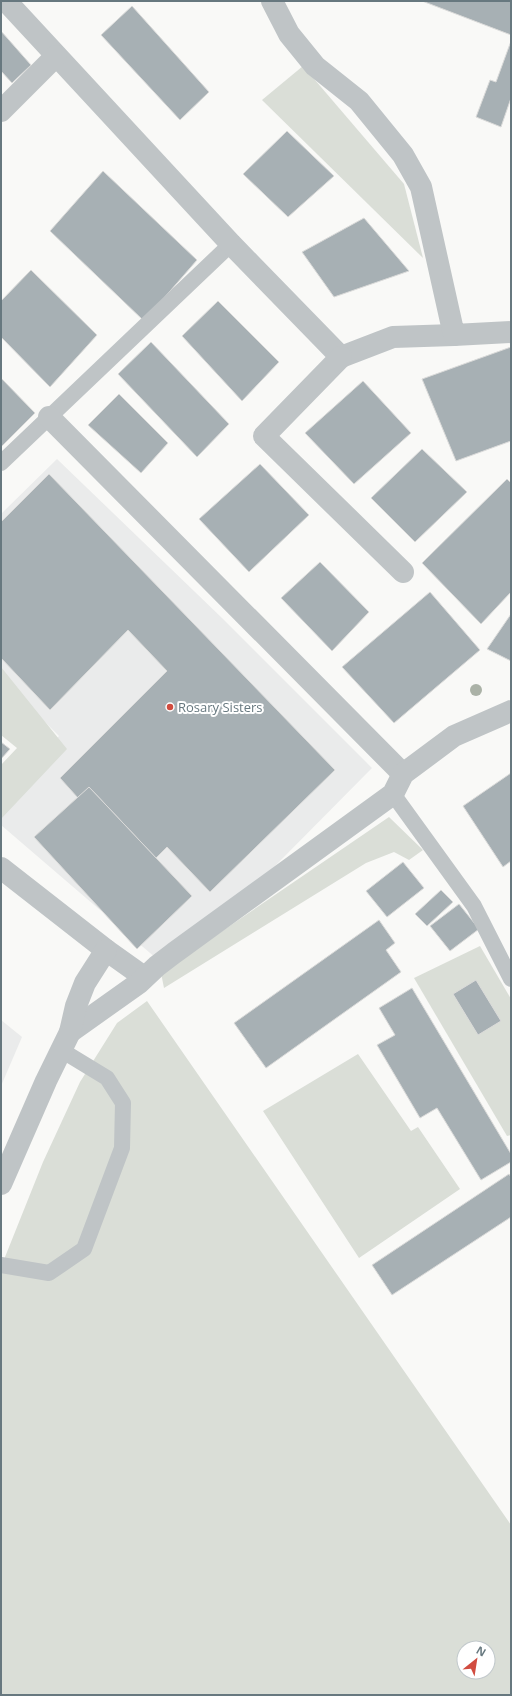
<svg xmlns="http://www.w3.org/2000/svg" width="512" height="1696" viewBox="0 0 512 1696" font-family="'Open Sans',sans-serif">
  <style>
    .built { fill: #eaebeb }
    .green { fill: #daded7; fill-rule: evenodd }
    .building { fill: #a7b0b4; stroke: #dbdbda }
    .lines { fill: none; stroke-linecap: round; stroke-linejoin: round }
    .service { stroke: #bfc4c6; stroke-width: 16 }
    .minor { stroke: #bfc4c6; stroke-width: 22 }
    .tree { fill: #abb2a7 }
    .poi-dot { fill: #d14c40; stroke: #fff; stroke-width: 1.5 }
    .labels { text-anchor: middle; stroke-width: 4; stroke-linejoin: round; paint-order: stroke }
    .poi-label { font-size: 13px; fill: #67787f; stroke: #fff; text-anchor: start }
  </style>
  <rect width="100%" height="100%" fill="#f9f9f7"/>
  <g class="built">
    <path d="M57 459 222 618 372 768 171 971 1 825V798L59 736 1 678V514Z"/>
    <path d="M1 1020 22 1037 1 1086Z"/>
  </g>
  <g class="green">
    <path d="M303 66 404 184 423 258 262 100Z"/>
    <path d="M1 667 67 749 1 819V765L17 748 1 735Z"/>
    <path d="M389 817 423 850 409 860 394 852 366 863 164 988 161 973Z"/>
    <path d="M480 946 511 999V1135L507 1136 414 978Z"/>
    <path d="M147 1001 511 1525V1695H1V1267L43 1162 80 1082 117 1023ZM464 1648H488V1672H464Z"/>
    <path d="M358 1054 411 1131 418 1127 460 1189 359 1258 263 1111Z"/>
  </g>
  <g class="building">
    <path d="M422 1H511V35Z"/>
    <path d="M132 6 209 92 180 120 101 35Z"/>
    <path d="M1 31 31 65 12 83 1 71Z"/>
    <path d="M511 41V98L501 127 476 117 490 80 496 82Z"/>
    <path d="M287 131 334 176 288 217 243 174Z"/>
    <path d="M103 171 197 260 144 321 50 231Z"/>
    <path d="M364 218 409 271 334 297 302 252Z"/>
    <path d="M31 270 97 335 50 387 1 337V301Z"/>
    <path d="M218 301 279 362 242 401 182 336Z"/>
    <path d="M151 342 229 424 197 457 118 374Z"/>
    <path d="M511 347V441L456 461 422 379Z"/>
    <path d="M1 378 35 413 1 447Z"/>
    <path d="M363 381 411 433 354 484 305 433Z"/>
    <path d="M119 394 168 443 141 473 88 425Z"/>
    <path d="M422 449 467 492 415 542 371 498Z"/>
    <path d="M260 464 309 515 249 572 199 519Z"/>
    <path d="M49 474 335 770 210 892 167 847 156 858 89 787 78 798 60 778 167 671 128 630 50 710 1 658V522Z"/>
    <path d="M507 479 511 483V592L481 624 422 563Z"/>
    <path d="M320 562 369 612 332 651 281 598Z"/>
    <path d="M430 592 480 650 394 723 342 667Z"/>
    <path d="M511 614V661L487 649Z"/>
    <path d="M1 742 10 749 1 759Z"/>
    <path d="M511 773V861L503 867 463 806Z"/>
    <path d="M89 787 192 896 137 949 34 837Z"/>
    <path d="M403 862 424 888 387 917 366 891Z"/>
    <path d="M441 890 453 902 427 926 415 914Z"/>
    <path d="M459 904 479 929 450 951 430 926Z"/>
    <path d="M379 920 395 943 386 950 401 972 266 1068 234 1023Z"/>
    <path d="M476 980 501 1021 478 1035 453 994Z"/>
    <path d="M412 988 511 1154V1162L481 1180 437 1108 420 1118 377 1045 395 1035 379 1008Z"/>
    <path d="M509 1174 511 1177V1217L392 1295 372 1265Z"/>
  </g>
  <g class="lines">
    <g class="service">
      <path d="M1 463 231 244"/>
      <path d="M393 794 474 906 511 979"/>
      <path d="M1 1265 49 1273 84 1249 122 1148 123 1103 107 1078 61 1050"/>
    </g>
    <g class="minor">
      <path d="M6 1 231 244 341 357 393 337 454 335"/>
      <path d="M272 1 289 34 315 66 359 101 403 155 421 187 454 335 511 332"/>
      <path d="M1 111 56 56"/>
      <path d="M341 357 264 436 403 572"/>
      <path d="M49 417 403 774"/>
      <path d="M1 868 106 950 144 977"/>
      <path d="M70 1032 139 983 157 966 174 953 393 794 403 774 454 736 511 711"/>
      <path d="M1 1184 46 1081 70 1032 76 1006 85 983 106 950"/>
    </g>
  </g>
  <circle class="tree" cx="476" cy="690" r="6"/>
  <circle class="poi-dot" cx="170" cy="707" r="4"/>
  <g class="labels">
    <g class="poi-label">
      <text x="178" y="712">Rosary Sisters</text>
    </g>
  </g>
  <rect width="512" height="1696" fill="none" stroke="#67787f" stroke-width="4"/>
  <g transform="translate(476 1660) rotate(30)"><circle r="19" fill="#ffffff" stroke="#c2c9cc"/>
  <path d="M0-3L7 15L0 10L-7 15Z" fill="#d14c40"/>
  <text y="-6" font-size="11" font-weight="bold" text-anchor="middle" fill="#67787f">N</text>
  </g>
</svg>
